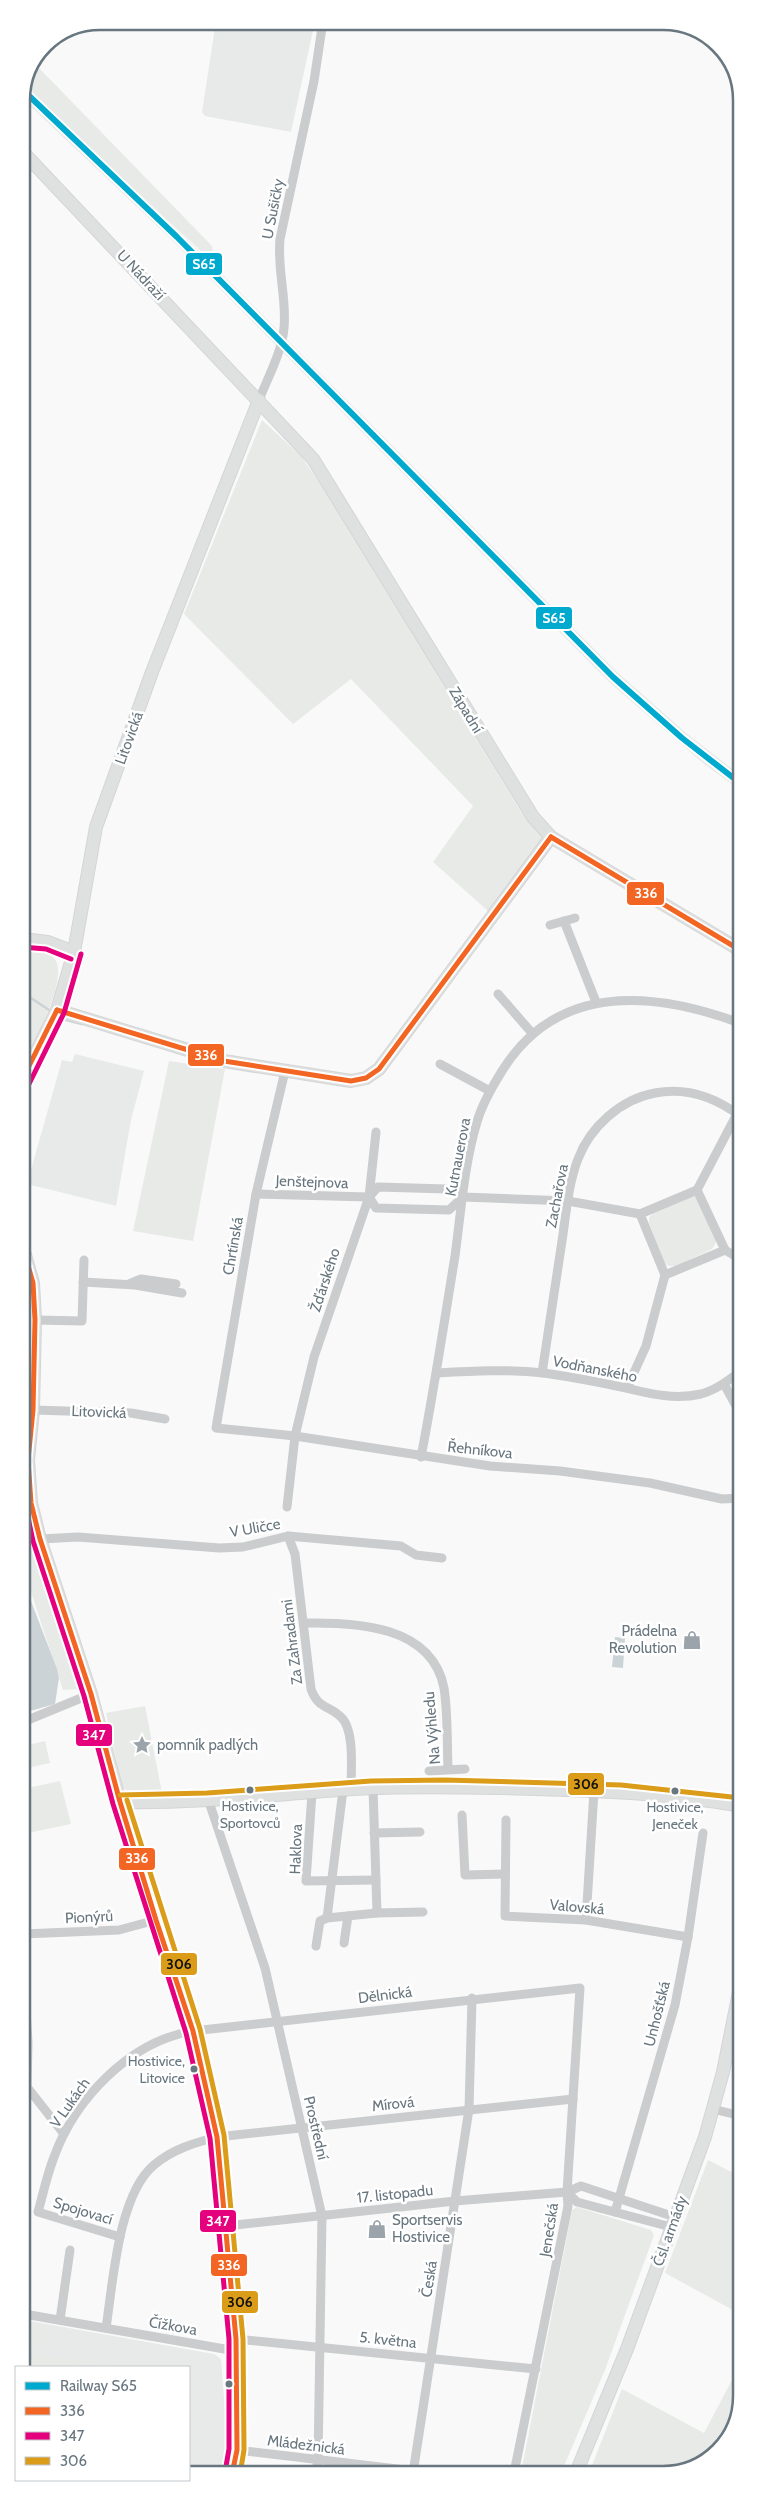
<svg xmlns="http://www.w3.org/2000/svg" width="763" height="2496" viewBox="0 0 763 2496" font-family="Cabin,sans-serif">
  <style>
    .built { fill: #e8e9e9 }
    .green { fill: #e8eae7 }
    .water { fill: #ccd3d6 }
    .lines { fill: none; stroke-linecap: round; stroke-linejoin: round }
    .stream { stroke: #ccd3d6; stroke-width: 2.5 }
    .secondary-casing { stroke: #d4d5d6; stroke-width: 14 }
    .street { stroke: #cacccd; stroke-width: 9 }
    .secondary { stroke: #dfe0e0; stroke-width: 12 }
    .bus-1-casing { stroke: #fff; stroke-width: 9 }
    .bus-2-casing { stroke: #fff; stroke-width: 9 }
    .bus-3-casing { stroke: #fff; stroke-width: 9 }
    .bus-1 { stroke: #f26522; stroke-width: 5 }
    .bus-2 { stroke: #e5007d; stroke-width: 5 }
    .bus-3 { stroke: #da9c19; stroke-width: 5 }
    .rail-1-casing { stroke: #fff; stroke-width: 10 }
    .rail-1 { stroke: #00a9ce; stroke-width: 6 }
    .bus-dot { fill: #68767f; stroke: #fff; stroke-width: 2 }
    .labels { text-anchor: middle; stroke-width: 5; stroke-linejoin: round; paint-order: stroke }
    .bus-label { font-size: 14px; fill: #68767f; stroke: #fff }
    .street-label { font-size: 15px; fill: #68767f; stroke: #fff }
    .poi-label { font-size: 15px; fill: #68767f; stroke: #fff; text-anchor: start }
    .rim { fill: none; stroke: #68767f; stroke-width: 2.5 }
    .line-badge { stroke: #fff; stroke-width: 2 }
    .badge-label { font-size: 14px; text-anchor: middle; font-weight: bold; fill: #fff }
    .pale-badge-label { font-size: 14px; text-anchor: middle; font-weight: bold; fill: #111 }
  </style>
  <rect width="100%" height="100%" fill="#f9f9f9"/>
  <g class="built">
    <path d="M216 21H315L291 132 205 116 202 112Z"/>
    <path d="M27 86 181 233 618 673 686 733 740 775V790L703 763 609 682 173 241 22 98Z"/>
    <path d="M75 1054 144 1071 131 1120 116 1206 27 1184 62 1060 72 1062Z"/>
    <path d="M24 2320 214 2354 221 2359 227 2439 224 2474H189V2367H24Z"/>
  </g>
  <g class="green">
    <path d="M36 65 212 246 214 263 99 156 27 86Z"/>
    <path d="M262 420 301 456 335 505 521 812 543 837 488 911 433 862 473 806 351 679 293 724 184 614Z"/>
    <path d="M22 944C34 946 49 950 56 961 67 982 33 1044 22 1064Z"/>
    <path d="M169 1061 225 1069 193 1241 133 1231Z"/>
    <path d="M693 1196 696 1197 717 1241 712 1249 676 1266H669L664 1263 649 1223V1218L652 1214Z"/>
    <path d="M24 1500 31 1538 81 1689 63 1690 23 1567Z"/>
    <path d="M145 1706 162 1793C147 1794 135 1795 122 1788L106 1713Z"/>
    <path d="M45 1741 50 1763 23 1769V1746Z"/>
    <path d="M60 1781 71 1824 23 1834V1789Z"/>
    <path d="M708 2160 741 2177 742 2315 665 2273Z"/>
    <path d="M577 2207 651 2230 654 2235 605 2370 561 2473H521L572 2210Z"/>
    <path d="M24 2324 49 2327 46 2348 24 2344Z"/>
    <path d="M42 2355 126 2367H24V2362Z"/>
    <path d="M742 2361V2396L725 2444 683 2472 589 2473 622 2389 704 2433Z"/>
    <path d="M189 2400 194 2428 189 2447Z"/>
  </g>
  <g class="water">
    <path d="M23 1580 57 1669 59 1678 55 1704 23 1713Z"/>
    <path d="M615 1637 625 1638 623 1668 612 1667Z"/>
  </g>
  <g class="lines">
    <g class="stream">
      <path d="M22 992 49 1010"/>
      <path d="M62 1019 82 1024"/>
    </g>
    <g class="secondary-casing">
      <g id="secondary">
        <path d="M21 150 313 459 533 817 551 837 740 950"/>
        <path d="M22 939 48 942 74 952"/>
        <path d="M57 1010 224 1061 351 1081 366 1078 379 1069 551 837"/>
        <path d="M22 1081 57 1010 74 952 96 827 152 672 259 400"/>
        <path d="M23 1248 33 1283 35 1320 33 1410 28 1460 31 1503 40 1539 91 1694 120 1802 156 1920 193 2031 217 2137 236 2339 237 2450 232 2474"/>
        <path d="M120 1802C198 1804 276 1794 353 1789 402 1786 452 1787 500 1788 580 1790 662 1792 741 1806"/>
        <path d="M576 2473 627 2349 705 2137 723 2072 741 1982"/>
      </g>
    </g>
    <g class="street">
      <path d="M259 400C268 377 282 352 284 328 287 299 277 270 280 239L314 81 323 21"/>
      <path d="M564 921 596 1002"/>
      <path d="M550 925 575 918"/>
      <path d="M498 994 532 1033"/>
      <path d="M440 1064 490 1091"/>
      <path d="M285 1071 256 1194 216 1428 295 1436 490 1466 560 1471 650 1483 722 1499 741 1498"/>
      <path d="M697 1190 725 1250 665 1275 640 1214Z"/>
      <path d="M697 1190 740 1108"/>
      <path d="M256 1194 369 1197 378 1187 447 1189 463 1197 568 1201 640 1214"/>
      <path d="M369 1197 376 1208 449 1210 463 1197"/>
      <path d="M725 1250 740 1259"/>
      <path d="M83 1282 135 1285 182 1293"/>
      <path d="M129 1284 141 1279 176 1284"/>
      <path d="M35 1320 82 1321 84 1260"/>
      <path d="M437 1373C472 1371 508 1369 544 1373 571 1377 599 1382 626 1388 651 1394 675 1400 701 1394 716 1390 729 1380 741 1371"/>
      <path d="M542 1373C549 1329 555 1285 562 1241 566 1215 568 1185 578 1159 590 1127 621 1099 655 1093 687 1087 716 1098 740 1116"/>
      <path d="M724 1384 741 1415"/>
      <path d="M627 1388 646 1346 665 1275"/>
      <path d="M33 1410 131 1413 165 1419"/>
      <path d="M421 1457C434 1390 444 1323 455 1256 461 1212 464 1165 477 1122 482 1104 492 1087 502 1071 557 982 653 991 740 1023"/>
      <path d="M287 1507 295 1436 314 1357 369 1197 376 1132"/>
      <path d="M288 1536 295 1554 311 1689C318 1709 329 1705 341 1717 355 1730 351 1770 351 1789"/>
      <path d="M40 1539 78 1537 219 1548 243 1547 288 1536 401 1546 416 1555 442 1558"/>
      <path d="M304 1623C355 1622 432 1625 444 1688 448 1714 447 1743 448 1769"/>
      <path d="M23 1722 91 1694"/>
      <path d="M429 1771 465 1769"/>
      <path d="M373 1788 377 1913"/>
      <path d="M312 1793 306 1881 376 1880"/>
      <path d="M208 1799 265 1968 322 2216 318 2461 315 2474"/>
      <path d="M462 1815 465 1875 505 1874"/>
      <path d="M506 1820 505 1916 586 1920 688 1937"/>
      <path d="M374 1833 420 1832"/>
      <path d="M327 1918 343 1790"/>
      <path d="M586 1920 594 1791"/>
      <path d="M23 1934 119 1930 156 1920"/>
      <path d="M344 1943 348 1916"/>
      <path d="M316 1946 320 1921 327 1918 377 1913 423 1912"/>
      <path d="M23 1959 28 2043 27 2087 64 2134"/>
      <path d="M713 2109 741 2116"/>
      <path d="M567 2192 577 2202 671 2227"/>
      <path d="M615 2212 675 2005 688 1937 703 1833"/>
      <path d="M226 2226 455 2201 567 2192 581 2186 675 2217"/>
      <path d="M120 2237 38 2212C43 2194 47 2175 54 2157 75 2099 130 2041 193 2031L580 1988 567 2192 568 2206 514 2473"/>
      <path d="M24 2314 236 2351"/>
      <path d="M60 2320 70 2250"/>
      <path d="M106 2328C113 2283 118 2195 154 2165 173 2149 194 2143 217 2137L573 2099"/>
      <path d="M236 2339 536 2369"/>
      <path d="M237 2450 431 2473"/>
      <path d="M413 2473 469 2109 472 1998"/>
    </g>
    <use href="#secondary" class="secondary"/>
    <g class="bus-1-casing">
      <g id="bus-1">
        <path d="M551 837 740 950"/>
        <path d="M57 1010 224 1061 351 1081 366 1078 379 1069 551 837"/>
        <path d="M22 1080 57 1010"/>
        <path d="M23 1248 33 1283 35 1320 33 1410 28 1460 31 1503 40 1539 91 1694 120 1802 156 1920 193 2031 217 2137 236 2339 237 2450 232 2474"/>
      </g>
    </g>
    <g class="bus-2-casing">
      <g id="bus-2">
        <path d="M22 947 46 949 71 959"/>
        <path d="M29 1084 64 1013 81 954"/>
        <path d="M23 1274 26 1284 27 1320 23 1437"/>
        <path d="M23 1494 33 1541 84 1696 113 1804 186 2033 210 2138 229 2339V2449L225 2472"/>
      </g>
    </g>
    <g class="bus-3-casing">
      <g id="bus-3">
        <path d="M120 1795 207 1793 371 1781 445 1780 621 1785 741 1798"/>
        <path d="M127 1800 200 2029 224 2135 243 2339 244 2450 240 2474"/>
      </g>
    </g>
    <use href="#bus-1" class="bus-1"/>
    <use href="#bus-2" class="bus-2"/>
    <use href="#bus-3" class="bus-3"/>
    <g class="rail-1-casing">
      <path id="rail-1" d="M25 92 177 237 613 677 682 738 740 783"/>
    </g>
    <use href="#rail-1" class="rail-1"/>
  </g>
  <defs>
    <g id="shop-bare" transform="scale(1.5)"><path d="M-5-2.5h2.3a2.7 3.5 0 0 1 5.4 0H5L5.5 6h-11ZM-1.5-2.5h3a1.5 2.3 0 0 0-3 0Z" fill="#9ba4aa" stroke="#fff" stroke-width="2.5" paint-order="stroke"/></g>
    <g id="sight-bare" transform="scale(1.5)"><path d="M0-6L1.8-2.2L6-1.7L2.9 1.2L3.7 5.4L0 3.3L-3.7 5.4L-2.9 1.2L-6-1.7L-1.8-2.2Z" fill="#9ba4aa" stroke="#fff" stroke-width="2.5" paint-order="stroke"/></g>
  </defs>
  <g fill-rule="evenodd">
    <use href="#shop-bare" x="692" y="1640"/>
    <use href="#sight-bare" x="142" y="1745"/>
    <use href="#shop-bare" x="377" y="2229"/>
  </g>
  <g class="bus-dot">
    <circle cx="250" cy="1790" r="4.5"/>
    <circle cx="675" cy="1791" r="4.5"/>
    <circle cx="194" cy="2069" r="4.5"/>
    <circle cx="229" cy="2384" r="4.5"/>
  </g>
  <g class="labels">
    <g class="bus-label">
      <text x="250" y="1811">Hostivice,<tspan x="250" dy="17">Sportovců</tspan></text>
      <text x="675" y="1812">Hostivice,<tspan x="675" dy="17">Jeneček</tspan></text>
      <text x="185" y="2066" text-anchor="end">Hostivice,<tspan x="185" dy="17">Litovice</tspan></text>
    </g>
    <g class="street-label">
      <text transform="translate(273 209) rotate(-79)" y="5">U Sušičky</text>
      <text transform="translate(141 275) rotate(47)" y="5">U Nádraží</text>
      <text transform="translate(466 710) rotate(59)" y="5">Západní</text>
      <text transform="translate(129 738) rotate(-70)" y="5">Litovická</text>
      <text transform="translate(458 1157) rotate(-79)" y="5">Kutnauerova</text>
      <text transform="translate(312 1182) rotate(2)" y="5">Jenštejnova</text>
      <text transform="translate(557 1196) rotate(-79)" y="5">Zachařova</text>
      <text transform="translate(233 1246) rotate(-80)" y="5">Chrtínská</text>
      <text transform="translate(325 1280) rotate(-72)" y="5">Žďárského</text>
      <text transform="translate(595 1369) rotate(11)" y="5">Vodňanského</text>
      <text transform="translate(99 1412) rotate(2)" y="5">Litovická</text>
      <text transform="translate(480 1450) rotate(6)" y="5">Řehníkova</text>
      <text transform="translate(255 1528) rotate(-10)" y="5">V Uličce</text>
      <text transform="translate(292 1642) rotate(-97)" y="5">Za Zahradami</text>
      <text transform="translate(432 1728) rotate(-95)" y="5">Na Výhledu</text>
      <text transform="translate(296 1849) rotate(-88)" y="5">Haklova</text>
      <text transform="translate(577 1907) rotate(5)" y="5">Valovská</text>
      <text transform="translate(89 1917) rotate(-3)" y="5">Pionýrů</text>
      <text transform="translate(385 1995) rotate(-7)" y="5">Dělnická</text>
      <text transform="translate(657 2014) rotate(-76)" y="5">Unhošťská</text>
      <text transform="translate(70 2103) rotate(-55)" y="5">V Lukách</text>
      <text transform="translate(393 2104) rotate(-6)" y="5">Mírová</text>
      <text transform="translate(316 2128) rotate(77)" y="5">Prostřední</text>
      <text transform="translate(395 2194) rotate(-6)" y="5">17. listopadu</text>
      <text transform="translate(83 2211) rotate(17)" y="5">Spojovací</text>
      <text transform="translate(549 2230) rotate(-81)" y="5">Jenečská</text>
      <text transform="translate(670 2231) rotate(-70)" y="5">Čsl. armády</text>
      <text transform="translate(429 2279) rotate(-81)" y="5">Česká</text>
      <text transform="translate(173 2326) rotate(10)" y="5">Čížkova</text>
      <text transform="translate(388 2340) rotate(6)" y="5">5. května</text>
      <text transform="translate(306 2445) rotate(7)" y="5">Mládežnická</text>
    </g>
    <g class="poi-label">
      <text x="677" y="1636" text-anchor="end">Prádelna<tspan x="677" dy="17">Revolution</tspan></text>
      <text x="157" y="1750">pomník padlých</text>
      <text x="392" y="2225">Sportservis<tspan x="392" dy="17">Hostivice</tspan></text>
    </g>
  </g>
  <path d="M0 0H763V2496H0ZM100 30H663A70 70 0 0 1 733 100V2396A70 70 0 0 1 663 2466H100A70 70 0 0 1 30 2396V100A70 70 0 0 1 100 30Z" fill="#fff" fill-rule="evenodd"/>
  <path class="rim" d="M100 30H663A70 70 0 0 1 733 100V2396A70 70 0 0 1 663 2466H100A70 70 0 0 1 30 2396V100A70 70 0 0 1 100 30Z"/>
  <g class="line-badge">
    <rect x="185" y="252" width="38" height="24" rx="5" fill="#00a9ce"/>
    <rect x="535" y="606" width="38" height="24" rx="5" fill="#00a9ce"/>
    <rect x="626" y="881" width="39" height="25" rx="5" fill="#f26522"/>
    <rect x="187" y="1043" width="38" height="24" rx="5" fill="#f26522"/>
    <rect x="75" y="1723" width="38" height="24" rx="5" fill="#e5007d"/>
    <rect x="567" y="1772" width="38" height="24" rx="5" fill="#da9c19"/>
    <rect x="118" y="1847" width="38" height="24" rx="5" fill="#f26522"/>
    <rect x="160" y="1952" width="38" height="24" rx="5" fill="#da9c19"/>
    <rect x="199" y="2209" width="38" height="24" rx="5" fill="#e5007d"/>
    <rect x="210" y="2253" width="38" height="24" rx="5" fill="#f26522"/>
    <rect x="221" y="2290" width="38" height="24" rx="5" fill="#da9c19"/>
  </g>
  <g class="badge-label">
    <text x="204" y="269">S65</text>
    <text x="554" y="623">S65</text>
    <text x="646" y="898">336</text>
    <text x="206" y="1060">336</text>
    <text x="94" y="1740">347</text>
    <text x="137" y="1863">336</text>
    <text x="218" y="2226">347</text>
    <text x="229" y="2270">336</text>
  </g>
  <g class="pale-badge-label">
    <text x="586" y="1789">306</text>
    <text x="179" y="1969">306</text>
    <text x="240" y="2307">306</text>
  </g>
  <rect x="15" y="2366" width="175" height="115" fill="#ffffff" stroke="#c3c8cc"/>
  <rect x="25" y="2382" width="25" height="8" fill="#00a9ce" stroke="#c3c8cc"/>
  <text x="60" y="2391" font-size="15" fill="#68767f">Railway S65</text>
  <rect x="25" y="2407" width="25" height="8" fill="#f26522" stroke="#c3c8cc"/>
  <text x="60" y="2416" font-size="15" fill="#68767f">336</text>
  <rect x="25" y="2432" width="25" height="8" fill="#e5007d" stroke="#c3c8cc"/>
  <text x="60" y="2441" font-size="15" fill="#68767f">347</text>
  <rect x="25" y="2457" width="25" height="8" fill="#da9c19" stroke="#c3c8cc"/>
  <text x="60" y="2466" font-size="15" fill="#68767f">306</text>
</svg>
